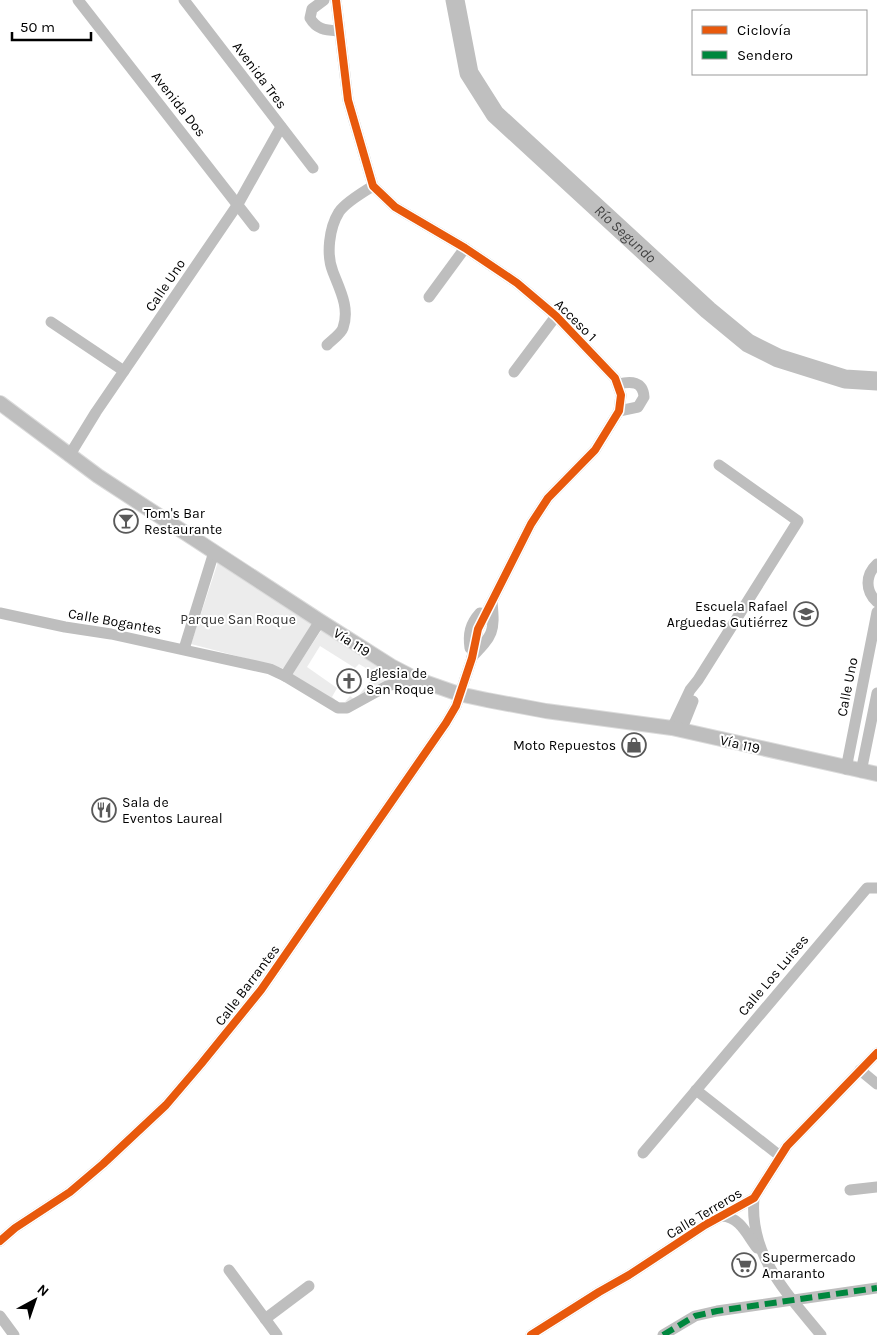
<svg xmlns="http://www.w3.org/2000/svg" width="877" height="1335" viewBox="0 0 877 1335" font-family="Karla,sans-serif">
  <style>
    .green { fill: #ececec; fill-rule: evenodd }
    .lines { fill: none; stroke-linecap: round; stroke-linejoin: round }
    .river { stroke: #bfbfbf; stroke-width: 19 }
    .major-casing { stroke: #dbdbdb; stroke-width: 16 }
    .minor { stroke: #bebebe; stroke-width: 11 }
    .major { stroke: #bebebe; stroke-width: 14 }
    .quiet { stroke: #00873e; stroke-width: 6; stroke-dasharray: 12 6; stroke-linecap: butt }
    .cycleway-casing { stroke: #fff; stroke-width: 11 }
    .cycleway { stroke: #e8590c; stroke-width: 8 }
    .labels { text-anchor: middle; stroke-width: 4; stroke-linejoin: round; paint-order: stroke }
    .street-label { font-size: 14px; fill: #000; stroke: #fff }
    .poi-label { font-size: 14px; fill: #000; stroke: #fff; text-anchor: start }
    .park-label { font-size: 14px; fill: #333; stroke: #fff }
    .water-label { font-size: 15px; font-style: italic; fill: #444; stroke: #fff }
  </style>
  <rect width="100%" height="100%" fill="#fff"/>
  <g class="green">
    <path d="M218 562 314 626 286 669 191 644Z"/>
    <path d="M322 629 395 676C382 685 352 710 336 704L291 676ZM320 646 355 668 359 664 376 674 355 700 350 696 345 702H338L332 697 337 688 307 667Z"/>
  </g>
  <g class="lines">
    <path class="river" id="s1" d="M455 0 469 73 495 114 708 310 748 343 778 358 845 379 877 381"/>
    <g class="major-casing">
      <path id="major" d="M0 403 98 476 320 621 391 666 416 679 459 694 487 700 546 711 672 728 877 774"/>
    </g>
    <g class="minor">
      <path d="M78 0 254 226"/>
      <path d="M184 0 313 168"/>
      <path d="M324 0 312 9 310 18C317 30 326 30 339 31"/>
      <path d="M429 297 465 248"/>
      <path d="M51 322 124 371"/>
      <path d="M327 345C332 340 341 334 343 328 350 308 340 290 333 272 326 255 329 228 339 212 345 203 363 192 373 186"/>
      <path d="M514 372 556 316"/>
      <path d="M618 384C631 381 643 381 644 397L638 407 619 411"/>
      <path d="M69 456 96 412 238 204 281 127"/>
      <path d="M877 564C865 575 865 591 877 602"/>
      <path d="M0 613 65 627 111 634 270 669 285 676 338 708H347L387 686 416 679"/>
      <path d="M470 648C468 634 470 624 480 613"/>
      <path d="M184 649 214 552"/>
      <path d="M472 657C493 635 495 632 492 602"/>
      <path d="M285 676 320 621"/>
      <path d="M672 728 690 690 698 680 798 521 719 465"/>
      <path d="M681 731 693 701"/>
      <path d="M846 769 877 612"/>
      <path d="M861 772 877 693"/>
      <path d="M860 1070 877 1084"/>
      <path d="M696 1090 780 1156"/>
      <path d="M643 1153 867 888H877"/>
      <path d="M850 1190 877 1187"/>
      <path d="M754 1198C749 1256 787 1293 821 1335"/>
      <path d="M722 1216C740 1217 747 1235 757 1248"/>
      <path d="M0 1241 15 1228 70 1192 103 1164 166 1105 201 1064 261 990 446 723 456 706 472 658 478 629 531 524 548 498 595 450 619 411 621 395 615 378 556 316 517 283 465 248 395 207 373 186 348 100 336 0"/>
      <path d="M229 1270 277 1335"/>
      <path d="M0 1316 14 1335"/>
      <path d="M265 1319 309 1286"/>
      <path d="M531 1335 599 1292 629 1275 705 1225 754 1198 787 1146 877 1053"/>
      <path d="M663 1335 695 1316 717 1311 877 1288"/>
    </g>
    <use href="#major" class="major"/>
    <path class="quiet" d="M663 1335 695 1316 717 1311 877 1288"/>
    <g class="cycleway-casing">
      <g id="cycleway">
        <path d="M0 1241 15 1228 70 1192 103 1164 166 1105 201 1064 261 990 446 723 456 706 472 658 478 629 531 524 548 498 595 450 619 411 621 395 615 378 556 316 517 283 465 248 395 207 373 186 348 100 336 0"/>
        <path d="M531 1335 599 1292 629 1275 705 1225 754 1198 787 1146 877 1053"/>
      </g>
    </g>
    <use href="#cycleway" class="cycleway"/>
  </g>
  <defs>
    <g id="bar-ring" transform="scale(1.25)"><circle r="9.5" fill="#fff" stroke="#595959" stroke-width="1.5"/><path d="M-6-5H6L.8 .8V4.5H3.5V6h-7V4.5H-.8V.8Z" fill="#595959"/></g>
    <g id="school-ring" transform="scale(1.25)"><circle r="9.5" fill="#fff" stroke="#595959" stroke-width="1.5"/><path d="M0-5L7-2L0 1L-7-2ZM-4 1L0 2.5L4 1V4Q0 6-4 4Z" fill="#595959"/></g>
    <g id="church-ring" transform="scale(1.25)"><circle r="9.5" fill="#fff" stroke="#595959" stroke-width="1.5"/><path d="M-1.2-6h2.4v3.5h3.3v2.4h-3.3V6h-2.4V-.1h-3.3v-2.4h3.3Z" fill="#595959"/></g>
    <g id="shop-ring" transform="scale(1.25)"><circle r="9.5" fill="#fff" stroke="#595959" stroke-width="1.5"/><path d="M-5-2.5h2.3a2.7 3.5 0 0 1 5.4 0H5L5.5 6h-11ZM-1.5-2.5h3a1.5 2.3 0 0 0-3 0Z" fill="#595959"/></g>
    <g id="restaurant-ring" transform="scale(1.25)"><circle r="9.5" fill="#fff" stroke="#595959" stroke-width="1.5"/><path d="M-5-6h1v4h1v-4h1v4h1v-4h1v5L-1.5 .5V6h-2V.5L-5-1ZM5-6V6H3V1.5H1.5Q1.5-4 5-6Z" fill="#595959"/></g>
    <g id="supermarket-ring" transform="scale(1.25)"><circle r="9.5" fill="#fff" stroke="#595959" stroke-width="1.5"/><path d="M-6-5.5h2.5l.6 2H6L4.5 2H-2.5L-4.4-4H-6ZM-1.5 3.2a1.3 1.3 0 1 0 .1 0ZM3 3.2a1.3 1.3 0 1 0 .1 0Z" fill="#595959"/></g>
  </defs>
  <g fill-rule="evenodd">
    <use href="#bar-ring" x="126" y="521"/>
    <use href="#school-ring" x="806" y="614"/>
    <use href="#church-ring" x="349" y="681"/>
    <use href="#shop-ring" x="634" y="745"/>
    <use href="#restaurant-ring" x="104" y="810"/>
    <use href="#supermarket-ring" x="744" y="1265"/>
  </g>
  <g class="labels">
    <g class="street-label">
      <text transform="translate(260 75) rotate(53)" y="5">Avenida Tres</text>
      <text transform="translate(179 104) rotate(52)" y="5">Avenida Dos</text>
      <text transform="translate(165 285) rotate(-56)" y="5">Calle Uno</text>
      <text transform="translate(576 320) rotate(45)" y="5">Acceso 1</text>
      <text transform="translate(115 621) rotate(10)" y="5">Calle Bogantes</text>
      <text transform="translate(352 642) rotate(32)" y="5">Vía 119</text>
      <text transform="translate(847 687) rotate(-79)" y="5">Calle Uno</text>
      <text transform="translate(740 744) rotate(13)" y="5">Vía 119</text>
      <text transform="translate(773 975) rotate(-50)" y="5">Calle Los Luises</text>
      <text transform="translate(247 985) rotate(-53)" y="5">Calle Barrantes</text>
      <text transform="translate(704 1213) rotate(-31)" y="5">Calle Terreros</text>
    </g>
    <g class="poi-label">
      <text x="144" y="518">Tom's Bar<tspan x="144" dy="16">Restaurante</tspan></text>
      <text x="788" y="611" text-anchor="end">Escuela Rafael<tspan x="788" dy="16">Arguedas Gutiérrez</tspan></text>
      <text x="366" y="678">Iglesia de<tspan x="366" dy="16">San Roque</tspan></text>
      <text x="616" y="750" text-anchor="end">Moto Repuestos</text>
      <text x="122" y="807">Sala de<tspan x="122" dy="16">Eventos Laureal</tspan></text>
      <text x="762" y="1262">Supermercado<tspan x="762" dy="16">Amaranto</tspan></text>
    </g>
    <g class="park-label">
      <text x="238" y="624">Parque San Roque</text>
    </g>
    <g class="water-label">
      <text dy="5" stroke="none"><textPath href="#s1" startOffset="300">Río Segundo</textPath></text>
    </g>
  </g>
  <rect x="692" y="10" width="175" height="65" fill="#ffffff" stroke="#999999"/>
  <rect x="702" y="26" width="25" height="8" fill="#e8590c" stroke="#999999"/>
  <text x="737" y="35" font-size="15" fill="#000000">Ciclovía</text>
  <rect x="702" y="51" width="25" height="8" fill="#00873e" stroke="#999999"/>
  <text x="737" y="60" font-size="15" fill="#000000">Sendero</text>
  <g transform="translate(35 1300) rotate(40)" stroke="#ffffff" stroke-width="4" paint-order="stroke">
  <path d="M0-4L9 19L0 12L-9 19Z" fill="#000000"/>
  <text y="-8" font-size="14" font-weight="bold" text-anchor="middle" fill="#000000">N</text>
  </g>
  <path d="M12 32v8h79v-8" fill="none" stroke="#000000" stroke-width="2.5"/>
  <text x="20" y="32" font-size="15" fill="#000000" stroke="#ffffff" stroke-width="4" paint-order="stroke">50 m</text>
</svg>
